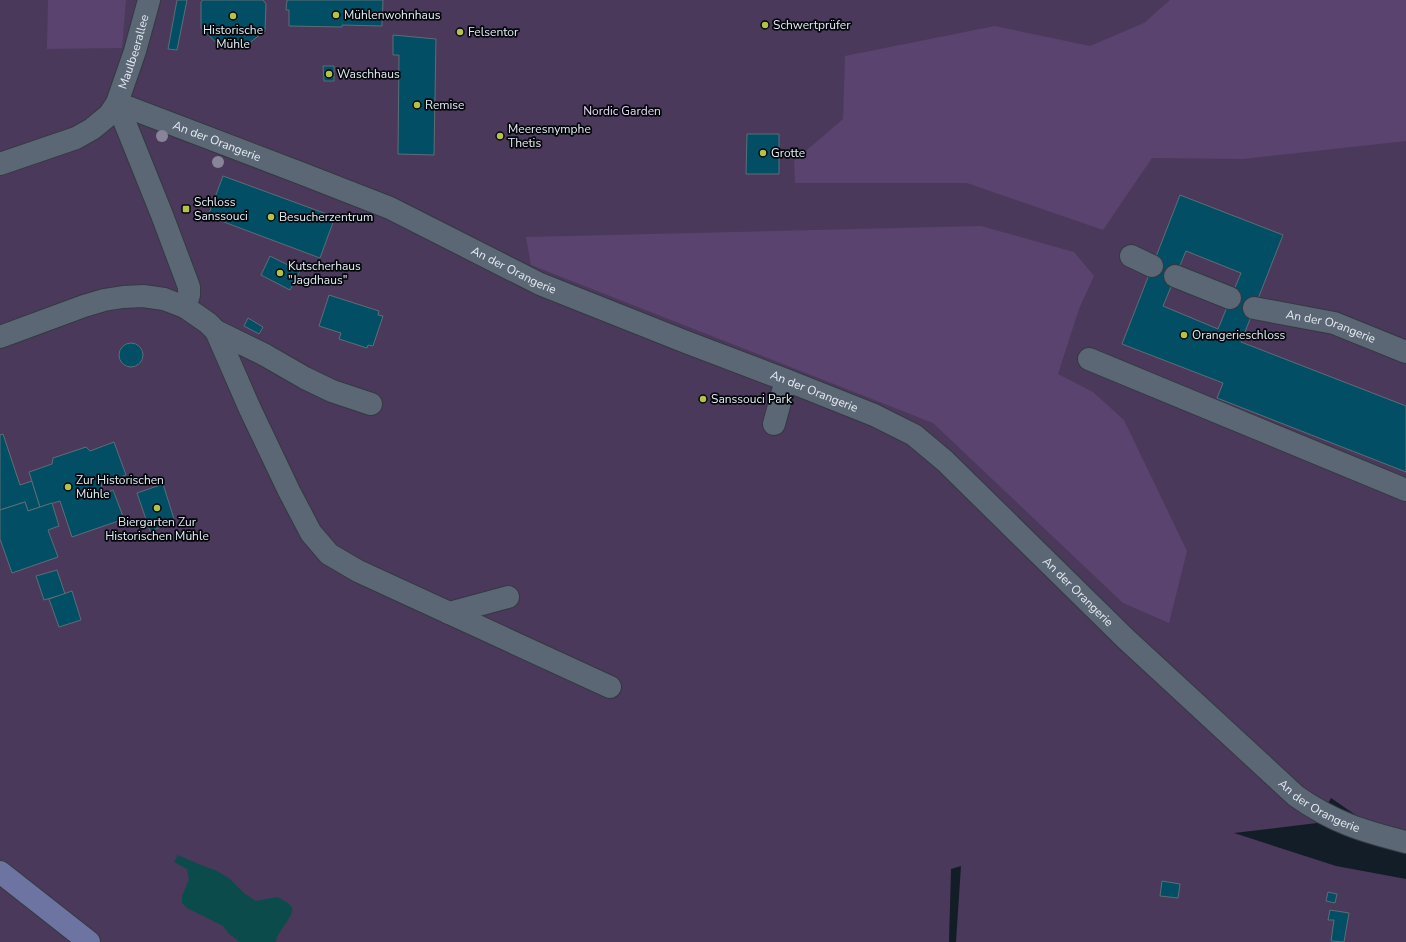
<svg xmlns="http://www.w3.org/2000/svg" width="1406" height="942" viewBox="0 0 1406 942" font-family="'Nunito Sans',sans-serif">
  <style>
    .green { fill: #4b395b }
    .forest { fill: #5a436e }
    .water { fill: #0b4b4c }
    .building { fill: #024f65; stroke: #5b6e76; fill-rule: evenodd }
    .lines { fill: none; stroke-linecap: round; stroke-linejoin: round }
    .minor-casing { stroke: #343942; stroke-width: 24 }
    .major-casing { stroke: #343942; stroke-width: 24 }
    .minor { stroke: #5b6774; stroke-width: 22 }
    .major { stroke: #6d74a2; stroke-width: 22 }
    .tree { fill: #888499 }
    .poi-dot { fill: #b5c249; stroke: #04070b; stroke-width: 1.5 }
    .labels { text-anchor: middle; stroke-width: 3.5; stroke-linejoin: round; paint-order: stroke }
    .poi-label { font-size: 12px; fill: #e4ebf3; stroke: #04070b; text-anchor: start }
    .street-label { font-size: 12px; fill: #e4ebf3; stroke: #04070b }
    .park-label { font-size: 12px; fill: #e7d9f5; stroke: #04070b }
  </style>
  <rect width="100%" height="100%" fill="#131d28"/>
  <path class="green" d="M0 0H1406V839L1373 827 1331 798 1317 823 1234 833 1336 866 1406 879V942H956L961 866 951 869 949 942H0Z"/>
  <g class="forest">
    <path d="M48 0H126L122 48 47 49Z"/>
    <path d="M1170 0H1406V141L1243 159 1152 158 1103 230 967 183H795L794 161 843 119 845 56 995 26 1090 46 1144 23Z"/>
    <path d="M981 226 1074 252 1094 276 1079 309 1058 374 1093 392 1124 420 1187 551 1169 623 1123 603 933 423 531 265 526 237Z"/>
  </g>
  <path class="water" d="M178 855 196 863 217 871 230 879 245 894 256 901 277 897C282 900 288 902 291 906 298 913 276 932 276 942H240L229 934 223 926 187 908 182 903V896L189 879 187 869 174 862Z"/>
  <g class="building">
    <path d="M177 0H187L177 50 168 49Z"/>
    <path d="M203 0H263L266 4 265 31 244 47 219 45 201 28V2Z"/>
    <path d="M287 0H383L382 26 342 25V27L289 26V10H286Z"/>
    <path d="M393 35 436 39 434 155 398 154 399 55H393Z"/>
    <path d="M323 66H334V81H324Z"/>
    <path d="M747 134H779V174H746Z"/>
    <path d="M223 176 335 217 320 258 208 216Z"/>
    <path d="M1180 195 1283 235 1241 342 1406 406V472L1217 398 1223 383 1122 344ZM1186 251 1241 273 1218 329 1163 306Z"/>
    <path d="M270 256 300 271 290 290 261 275Z"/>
    <path d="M329 295 379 311 378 315 383 316 373 346 368 345 367 348 339 339 341 333 319 326Z"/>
    <path d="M248 318 263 327 259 334 244 326Z"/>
    <circle cx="131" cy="355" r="12"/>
    <path d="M3 434 20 485 32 481 40 507 28 511 25 502 0 510V435Z"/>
    <path d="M114 442 126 475 101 484 104 494 113 490 124 519 72 537 60 501 40 507 29 472 52 464 53 458 86 447 90 451Z"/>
    <path d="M163 484 175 522 150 531 137 493Z"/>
    <path d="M25 502 28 511 52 503 59 526 48 530 58 557 12 573 0 539V510Z"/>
    <path d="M57 570 65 594 44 600 36 576Z"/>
    <path d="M72 591 81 620 59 627 49 599Z"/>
    <path d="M1162 881 1180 884 1178 898 1160 896Z"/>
    <path d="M1328 892 1337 894 1335 903 1326 901Z"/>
    <path d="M1330 910 1349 913 1344 942 1331 941 1334 920H1328Z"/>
  </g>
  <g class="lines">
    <g class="minor-casing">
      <g id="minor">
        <path id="s1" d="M117 103 303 174 390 208 540 284 686 342 786 380 874 415 914 435 945 461 1126 639 1296 796C1333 822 1362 831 1406 842"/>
        <path d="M117 103 162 215 189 287V295L185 307"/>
        <path id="s2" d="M0 164 76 138 92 129 109 115 117 103 135 51 149 0"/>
        <path d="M1131 256 1152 266"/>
        <path d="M1175 276 1230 298"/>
        <path id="s3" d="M1254 308 1334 323 1406 352"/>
        <path d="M216 331 250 409 289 491 311 533 329 554 358 571 610 687"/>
        <path d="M0 337 84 306 104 300 123 297 143 296 164 299 185 307 208 323 216 331 265 355 305 378 332 391 371 404"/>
        <path d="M1089 359 1406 490"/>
        <path d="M774 424 786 380"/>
        <path d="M449 613 508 597"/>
      </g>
    </g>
    <g class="major-casing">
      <path id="major" d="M0 872 89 942"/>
    </g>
    <use href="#minor" class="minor"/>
    <use href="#major" class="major"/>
  </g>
  <g class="tree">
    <circle cx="162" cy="136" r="6"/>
    <circle cx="218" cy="162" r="6"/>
  </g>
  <g class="poi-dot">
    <circle cx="336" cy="15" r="4"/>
    <circle cx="233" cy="16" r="4"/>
    <circle cx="765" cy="25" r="4"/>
    <circle cx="460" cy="32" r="4"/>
    <circle cx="329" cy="74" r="4"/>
    <circle cx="417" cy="105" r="4"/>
    <circle cx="500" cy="136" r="4"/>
    <circle cx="763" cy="153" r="4"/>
    <rect x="182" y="205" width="8" height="8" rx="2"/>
    <circle cx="271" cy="217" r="4"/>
    <circle cx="280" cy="273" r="4"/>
    <circle cx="1184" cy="335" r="4"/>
    <circle cx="703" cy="399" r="4"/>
    <circle cx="68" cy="487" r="4"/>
    <circle cx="157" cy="508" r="4"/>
  </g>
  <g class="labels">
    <g class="poi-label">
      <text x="344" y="19">Mühlenwohnhaus</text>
      <text x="773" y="29">Schwertprüfer</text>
      <text x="233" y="34" text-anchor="middle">Historische<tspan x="233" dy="14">Mühle</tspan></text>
      <text x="468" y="36">Felsentor</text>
      <text x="337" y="78">Waschhaus</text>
      <text x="425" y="109">Remise</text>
      <text x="508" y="133">Meeresnymphe<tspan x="508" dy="14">Thetis</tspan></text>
      <text x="771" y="157">Grotte</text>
      <text x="194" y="206">Schloss<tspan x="194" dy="14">Sanssouci</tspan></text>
      <text x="279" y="221">Besucherzentrum</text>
      <text x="288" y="270">Kutscherhaus<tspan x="288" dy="14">"Jagdhaus"</tspan></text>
      <text x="1192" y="339">Orangerieschloss</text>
      <text x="711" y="403">Sanssouci Park</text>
      <text x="76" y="484">Zur Historischen<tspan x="76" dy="14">Mühle</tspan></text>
      <text x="157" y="526" text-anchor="middle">Biergarten Zur<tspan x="157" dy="14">Historischen Mühle</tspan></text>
    </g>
    <g class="street-label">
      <text dy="4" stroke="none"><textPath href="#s2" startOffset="189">Maulbeerallee</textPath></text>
      <text dy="4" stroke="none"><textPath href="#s1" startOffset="107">An der Orangerie</textPath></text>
      <text dy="4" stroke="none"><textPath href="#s1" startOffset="431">An der Orangerie</textPath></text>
      <text dy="4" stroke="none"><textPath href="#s3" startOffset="79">An der Orangerie</textPath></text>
      <text dy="4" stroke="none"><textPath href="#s1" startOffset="755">An der Orangerie</textPath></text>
      <text dy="4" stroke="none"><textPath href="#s1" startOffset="1091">An der Orangerie</textPath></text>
      <text dy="4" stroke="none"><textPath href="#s1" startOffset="1415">An der Orangerie</textPath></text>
    </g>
    <g class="park-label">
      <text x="622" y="115">Nordic Garden</text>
    </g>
  </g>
</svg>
